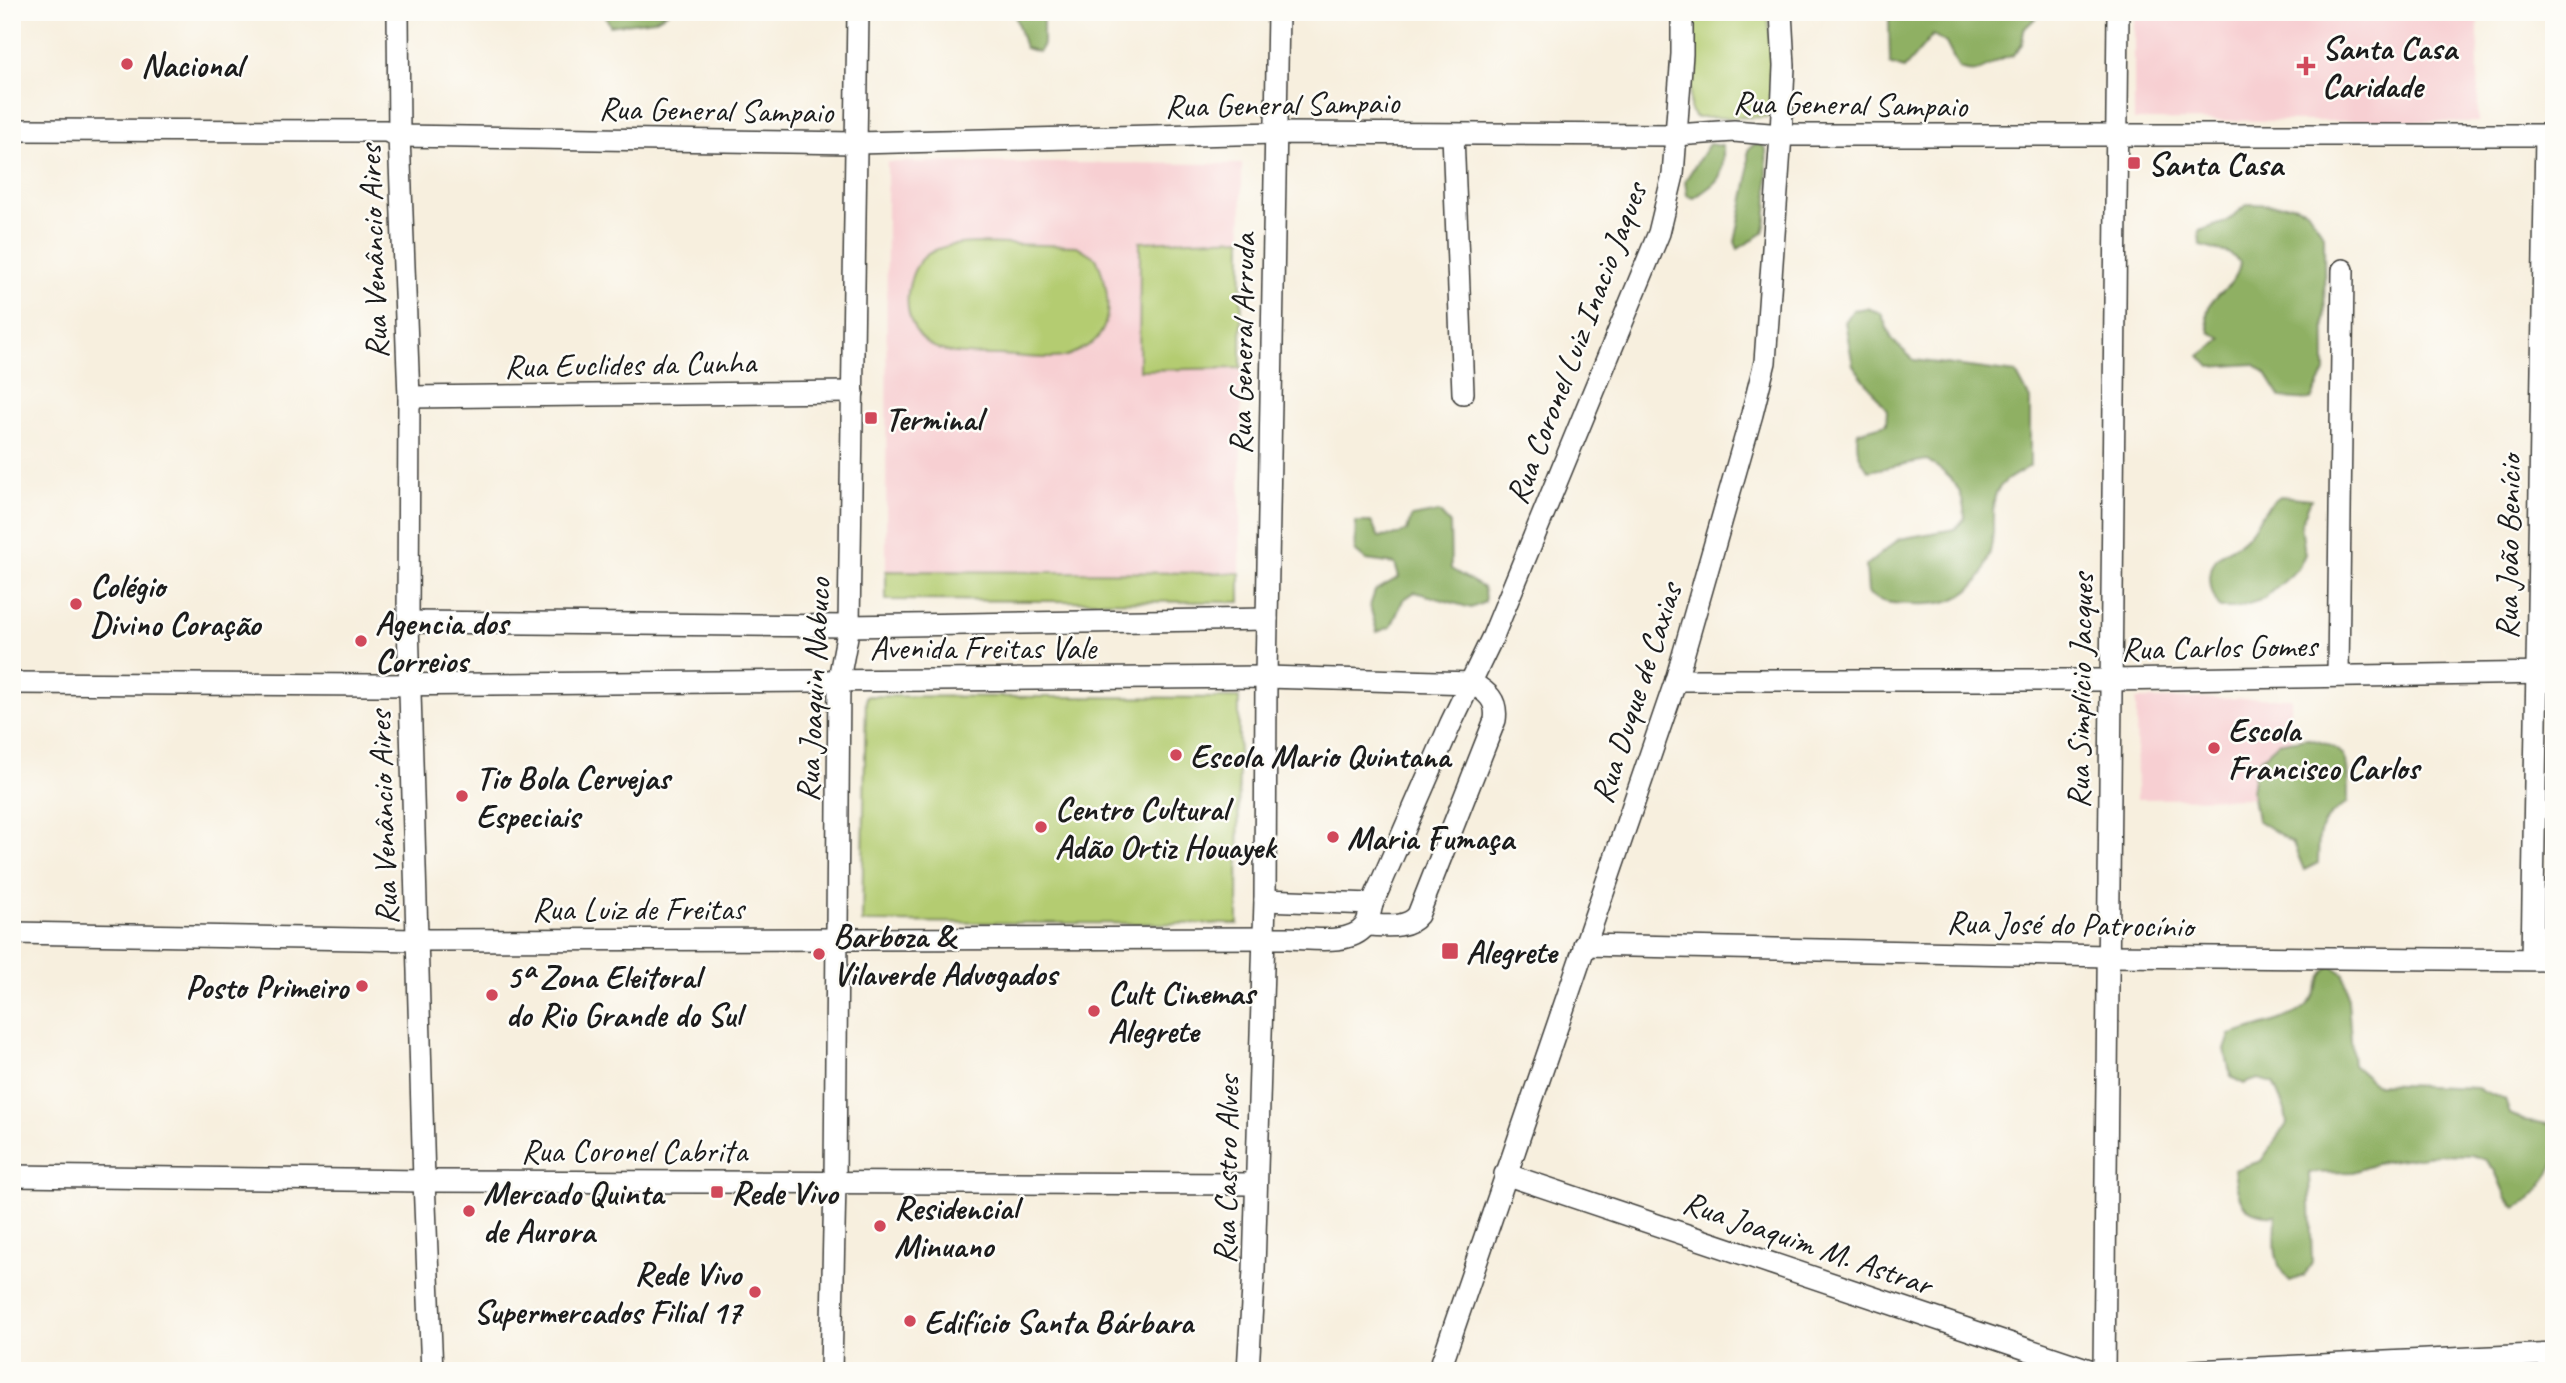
<svg xmlns="http://www.w3.org/2000/svg" width="2566" height="1383" viewBox="0 0 2566 1383" font-family="Caveat,sans-serif">
  <style>
    .built { fill: #f7cfd2 }
    .green { fill: #b4cc71; stroke: #687446; stroke-width: 2 }
    .forest { fill: #8fb063; stroke: #566640; stroke-width: 2 }
    .lines { fill: none; stroke-linecap: round; stroke-linejoin: round }
    .minor-casing { stroke: #3d3c39; stroke-width: 24 }
    .minor { stroke: #fff; stroke-width: 21 }
    .poi-dot { fill: #d1495b; stroke: #fdfcf7; stroke-width: 2.5 }
    .labels { text-anchor: middle; stroke-width: 5; stroke-linejoin: round; paint-order: stroke }
    .poi-label { font-size: 33px; font-weight: bold; fill: #1c1c1c; stroke: #fdfcf7; text-anchor: start }
    .street-label { font-size: 33px; fill: #1c1c1c; stroke: #fdfcf7 }
  </style>
  <rect width="100%" height="100%" fill="#fdfcf7"/>
  <filter id="ink" filterUnits="userSpaceOnUse"><feTurbulence type="fractalNoise" baseFrequency=".0143" numOctaves="2"/><feDisplacementMap in="SourceGraphic" scale="14" xChannelSelector="R" yChannelSelector="G"/><feConvolveMatrix kernelMatrix="1 2 1 2 8 2 1 2 1" color-interpolation-filters="sRGB"/></filter>
  <filter id="wash" filterUnits="userSpaceOnUse"><feTurbulence type="fractalNoise" baseFrequency=".00686" numOctaves="4" result="noise"/><feDisplacementMap in="SourceGraphic" scale="28" xChannelSelector="R" yChannelSelector="G"/><feGaussianBlur stdDeviation="1.57" result="paint"/><feColorMatrix in="noise" values="0 0 0 0 0 0 0 0 0 0 0 0 0 0 0 0 0 1.4 0 .05"/><feComposite in="paint" operator="in"/></filter>
  <g filter="url(#wash)">
    <rect width="100%" height="100%" fill="#f7efde"/>
    <g class="built">
      <path d="M2134 12H2478V122L2134 120Z"/>
      <path d="M887 162 1242 164 1240 573 886 571Z"/>
      <path d="M2291 698 2292 798 2137 799 2136 699Z"/>
    </g>
    <g class="green">
      <path d="M1691 12H1768L1775 108 1767 117 1697 118 1690 111Z"/>
      <path d="M1242 238 1241 368 1139 370 1140 242Z"/>
      <path d="M975 243 1077 246 1096 258C1107 282 1117 323 1092 343 1089 346 1082 348 1078 351 1073 353 1068 356 1063 357 1043 360 1019 356 999 355 976 354 945 357 926 342 907 327 904 301 911 279 920 248 947 244 975 243Z"/>
      <path d="M886 571 1240 573V602L886 600Z"/>
      <path d="M866 696 1239 698 1238 924 862 922Z"/>
    </g>
    <g class="forest">
      <path d="M604 12H669L654 20 610 26Z"/>
      <path d="M1014 12H1043V44L1039 52 1025 48Z"/>
      <path d="M1897 12H2042L2024 29 2022 44 2012 56C1988 60 1985 78 1959 69L1946 43 1933 35 1904 69 1890 64 1889 20Z"/>
      <path d="M1709 144 1723 146C1724 180 1720 180 1694 198L1687 195 1685 181Z"/>
      <path d="M1760 144 1766 149C1767 177 1771 206 1763 233L1738 249 1735 242 1748 179V150L1753 145Z"/>
      <path d="M2248 204 2293 205 2307 210 2324 235 2325 372 2311 400 2281 398 2266 374 2254 364 2210 367 2200 356 2222 339 2210 332C2196 291 2236 297 2240 262L2228 253 2200 246 2199 231 2226 222Z"/>
      <path d="M1867 308 1881 313 1892 340 1914 360 2016 373 2030 399V466C2018 474 2003 479 1996 493 1992 503 1993 519 1993 531 1989 582 1968 607 1914 604 1896 603 1882 605 1868 593L1866 566 1899 539 1955 529 1965 518C1963 486 1952 477 1927 460L1869 471C1859 458 1855 449 1858 432L1886 424 1887 410 1853 365 1845 322 1853 310Z"/>
      <path d="M2280 496 2311 499 2301 524 2305 554 2298 569 2264 599 2236 608H2220C2209 592 2204 567 2222 553 2229 548 2239 545 2245 538 2259 524 2263 507 2280 496Z"/>
      <path d="M1439 512 1450 524 1451 569 1484 588 1485 602 1471 608 1415 592 1403 600 1391 627 1377 632 1370 606 1375 591 1399 577 1395 564 1366 560 1355 551 1356 522H1371L1379 537 1393 536 1407 531 1411 517Z"/>
      <path d="M2306 738C2353 750 2347 756 2348 802 2317 825 2319 825 2318 863L2304 870 2293 843 2257 820 2252 791 2256 763 2278 743Z"/>
      <path d="M2331 965 2344 974 2347 988 2353 1065 2375 1084 2477 1088 2505 1100 2510 1114 2523 1120 2554 1125C2554 1136 2556 1150 2554 1160 2549 1180 2535 1200 2516 1208L2506 1197 2495 1171 2486 1160 2472 1155 2441 1154 2381 1162 2353 1172 2309 1173 2312 1263 2304 1276 2290 1281C2270 1263 2276 1240 2276 1215 2241 1217 2238 1199 2234 1170L2261 1161 2287 1124 2285 1110 2273 1083 2258 1079 2244 1084 2231 1077 2225 1050 2230 1035C2249 1029 2299 1018 2310 1002 2320 988 2316 979 2331 965Z"/>
    </g>
  </g>
  <g filter="url(#ink)">
    <g class="lines">
      <g class="minor-casing">
        <g id="minor">
          <path d="M398 12 399 136 409 397 408 622 424 1181 432 1371"/>
          <path d="M12 130 386 131 399 136 856 143 1277 133 1676 135 1734 131 1781 135H2554"/>
          <path d="M1453 134 1463 393"/>
          <path d="M409 397 853 392"/>
          <path d="M408 622 849 626 1267 619"/>
          <path d="M2338 675 2343 270"/>
          <path d="M1676 680H2110L2554 673"/>
          <path d="M12 683 377 685 1266 677 1472 683C1487 692 1498 700 1495 720L1418 915C1406 930 1384 925 1366 925"/>
          <path d="M1265 900 1372 904"/>
          <path d="M12 933 417 940 1287 938C1309 938 1350 946 1365 926 1369 920 1370 912 1372 904L1451 723 1493 636 1659 233 1673 175 1682 54V12"/>
          <path d="M1584 945 2108 956 2554 960"/>
          <path d="M2532 959 2546 135"/>
          <path d="M1505 1174 2092 1371"/>
          <path d="M12 1176 424 1181 1255 1184"/>
          <path d="M831 1371 835 1181 839 679 849 626 858 12"/>
          <path d="M1248 1371 1254 1270 1265 900 1266 677 1278 12"/>
          <path d="M1439 1371 1676 680 1752 414 1765 362 1781 135 1784 66 1781 12"/>
          <path d="M2104 1371 2118 12"/>
          <path d="M2193 1371 2554 1354"/>
        </g>
      </g>
      <use href="#minor" class="minor"/>
    </g>
  </g>
  <g class="poi-dot">
    <circle cx="127" cy="64" r="7"/>
    <path d="M2302.5 55.5h7v7h7v7h-7v7h-7v-7h-7v-7h7z"/>
    <rect x="2127" y="156" width="14" height="14" rx="3.5"/>
    <rect x="864" y="411" width="14" height="14" rx="3.5"/>
    <circle cx="76" cy="604" r="7"/>
    <circle cx="361" cy="641" r="7"/>
    <circle cx="2214" cy="748" r="7"/>
    <circle cx="1176" cy="755" r="7"/>
    <circle cx="462" cy="796" r="7"/>
    <circle cx="1041" cy="827" r="7"/>
    <circle cx="1333" cy="837" r="7"/>
    <rect x="1441" y="942" width="18" height="18" rx="3.5"/>
    <circle cx="819" cy="954" r="7"/>
    <circle cx="362" cy="986" r="7"/>
    <circle cx="492" cy="995" r="7"/>
    <circle cx="1094" cy="1011" r="7"/>
    <rect x="710" y="1185" width="14" height="14" rx="3.5"/>
    <circle cx="469" cy="1211" r="7"/>
    <circle cx="880" cy="1226" r="7"/>
    <circle cx="755" cy="1292" r="7"/>
    <circle cx="910" cy="1321" r="7"/>
  </g>
  <g class="labels">
    <g class="poi-label">
      <text x="2322" y="59">Santa Casa<tspan x="2322" dy="38">Caridade</tspan></text>
      <text x="141" y="76">Nacional</text>
      <text x="2148" y="175">Santa Casa</text>
      <text x="885" y="430">Terminal</text>
      <text x="90" y="597">Colégio<tspan x="90" dy="38">Divino Coração</tspan></text>
      <text x="375" y="634">Agencia dos<tspan x="375" dy="38">Correios</tspan></text>
      <text x="2228" y="741">Escola<tspan x="2228" dy="38">Francisco Carlos</tspan></text>
      <text x="1190" y="767">Escola Mario Quintana</text>
      <text x="476" y="789">Tio Bola Cervejas<tspan x="476" dy="38">Especiais</tspan></text>
      <text x="1055" y="820">Centro Cultural<tspan x="1055" dy="38">Adão Ortiz Houayek</tspan></text>
      <text x="1347" y="849">Maria Fumaça</text>
      <text x="833" y="947">Barboza &amp;<tspan x="833" dy="38">Vilaverde Advogados</tspan></text>
      <text x="1466" y="963">Alegrete</text>
      <text x="506" y="988">5ª Zona Eleitoral<tspan x="506" dy="38">do Rio Grande do Sul</tspan></text>
      <text x="348" y="998" text-anchor="end">Posto Primeiro</text>
      <text x="1108" y="1004">Cult Cinemas<tspan x="1108" dy="38">Alegrete</tspan></text>
      <text x="483" y="1204">Mercado Quinta<tspan x="483" dy="38">de Aurora</tspan></text>
      <text x="731" y="1204">Rede Vivo</text>
      <text x="894" y="1219">Residencial<tspan x="894" dy="38">Minuano</tspan></text>
      <text x="741" y="1285" text-anchor="end">Rede Vivo<tspan x="741" dy="38">Supermercados Filial 17</tspan></text>
      <text x="924" y="1333">Edifício Santa Bárbara</text>
    </g>
    <g class="street-label">
      <text transform="translate(1282 103) rotate(-1)" y="12">Rua General Sampaio</text>
      <text transform="translate(1850 103) rotate(1)" y="12">Rua General Sampaio</text>
      <text transform="translate(716 109) rotate(1)" y="12">Rua General Sampaio</text>
      <text transform="translate(372 252) rotate(-92)" y="12">Rua Venâncio Aires</text>
      <text transform="translate(1575 343) rotate(-69)" y="12">Rua Coronel Luiz Inacio Jaques</text>
      <text transform="translate(1241 344) rotate(-89)" y="12">Rua General Arruda</text>
      <text transform="translate(630 363) rotate(-1)" y="12">Rua Euclides da Cunha</text>
      <text transform="translate(2507 547) rotate(-89)" y="12">Rua João Benício</text>
      <text transform="translate(2219 646) rotate(-1)" y="12">Rua Carlos Gomes</text>
      <text x="983" y="659">Avenida Freitas Vale</text>
      <text transform="translate(812 690) rotate(-87)" y="12">Rua Joaquin Nabuco</text>
      <text transform="translate(2079 691) rotate(-89)" y="12">Rua Simplicio Jacques</text>
      <text transform="translate(1635 693) rotate(-72)" y="12">Rua Duque de Caxias</text>
      <text transform="translate(382 818) rotate(-92)" y="12">Rua Venâncio Aires</text>
      <text x="638" y="920">Rua Luiz de Freitas</text>
      <text transform="translate(2070 923) rotate(1)" y="12">Rua José do Patrocínio</text>
      <text x="634" y="1162">Rua Coronel Cabrita</text>
      <text transform="translate(1225 1170) rotate(-89)" y="12">Rua Castro Alves</text>
      <text transform="translate(1808 1242) rotate(19)" y="12">Rua Joaquim M. Astrar</text>
    </g>
  </g>
  <rect width="2566" height="1383" fill="none" stroke="#fdfcf7" stroke-width="42"/>
</svg>
